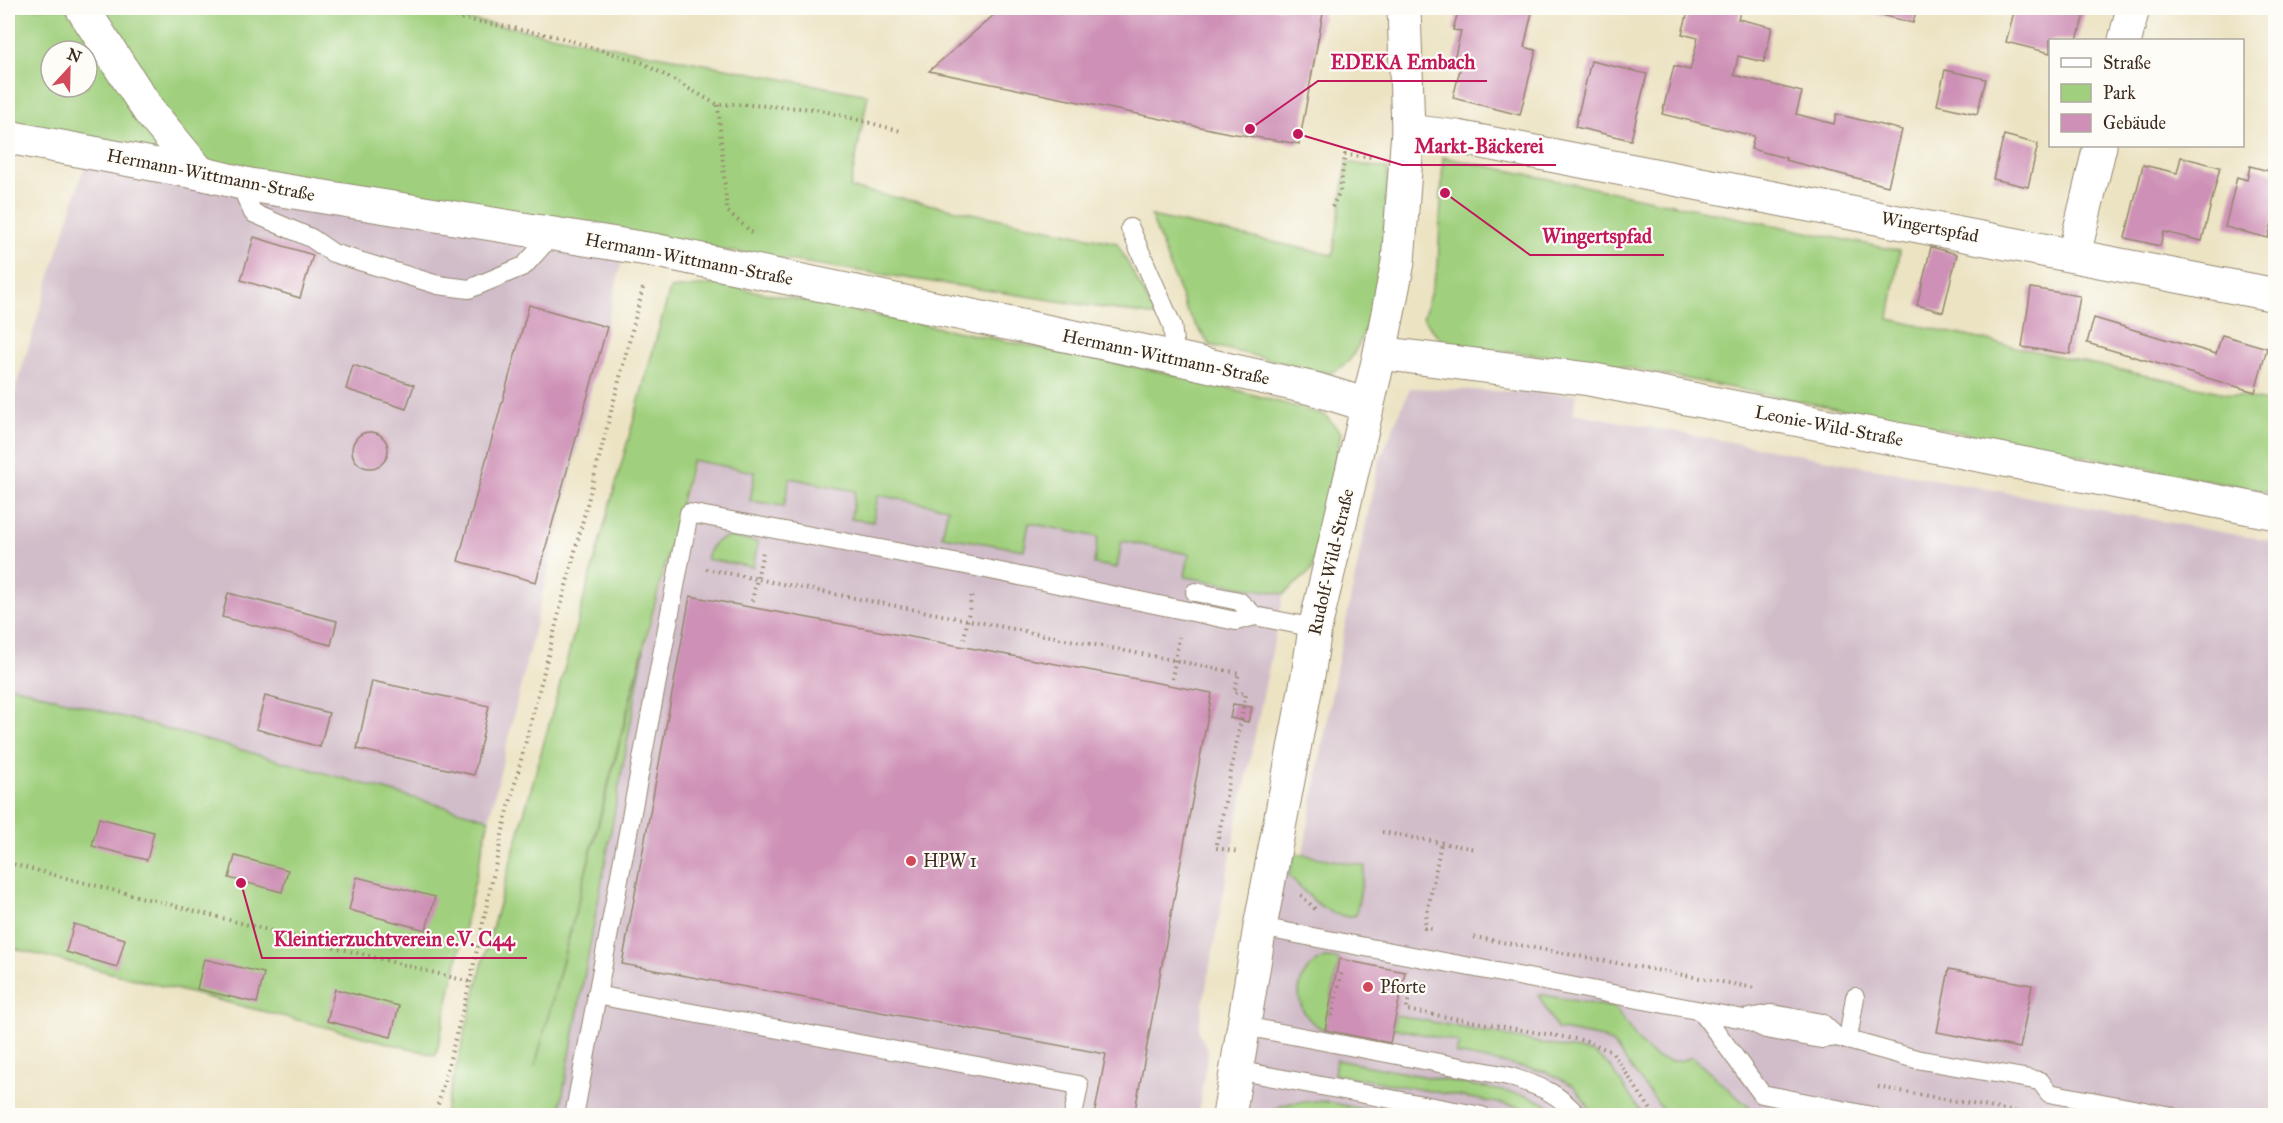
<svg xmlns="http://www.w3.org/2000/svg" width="2283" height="1123" viewBox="0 0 2283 1123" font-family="'IM FELL Great Primer',serif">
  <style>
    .industrial { fill: #d1bdc9 }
    .green { fill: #a0d07e; stroke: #6e7d4e; stroke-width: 1.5; fill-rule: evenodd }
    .building { fill: #ce90b6 }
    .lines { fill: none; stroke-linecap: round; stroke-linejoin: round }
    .service-casing { stroke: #948670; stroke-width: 20 }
    .minor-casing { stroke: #948670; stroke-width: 35 }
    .tertiary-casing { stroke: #948670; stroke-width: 35 }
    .path { stroke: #948670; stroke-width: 4; stroke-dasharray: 1.5 4.5; stroke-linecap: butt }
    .service { stroke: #fff; stroke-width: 18 }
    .minor { stroke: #fff; stroke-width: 33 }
    .tertiary { stroke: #fff; stroke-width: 33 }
    .poi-dot { fill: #d1495b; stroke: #fdfcf7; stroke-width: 2 }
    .labels { text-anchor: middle; stroke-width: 4.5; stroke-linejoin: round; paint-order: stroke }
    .street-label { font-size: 18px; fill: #3b2a1e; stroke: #fdfcf7 }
    .poi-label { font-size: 18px; fill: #3b2a1e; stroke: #fdfcf7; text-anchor: start }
    .leader { fill: none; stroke: #c2185b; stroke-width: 2 }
    .callout-dot { fill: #c2185b; stroke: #fdfcf7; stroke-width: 2 }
    .callout-label { font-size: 20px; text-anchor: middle; font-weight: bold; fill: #c2185b; stroke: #fdfcf7; stroke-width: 4.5; stroke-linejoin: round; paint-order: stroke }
  </style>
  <rect width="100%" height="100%" fill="#fdfcf7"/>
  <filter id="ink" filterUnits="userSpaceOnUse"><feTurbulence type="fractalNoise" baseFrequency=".0167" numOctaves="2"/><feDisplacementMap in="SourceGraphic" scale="12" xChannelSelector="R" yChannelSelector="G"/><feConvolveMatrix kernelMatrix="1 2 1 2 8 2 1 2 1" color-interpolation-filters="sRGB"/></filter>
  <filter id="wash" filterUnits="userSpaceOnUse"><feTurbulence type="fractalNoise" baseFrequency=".008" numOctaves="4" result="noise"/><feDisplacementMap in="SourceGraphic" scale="24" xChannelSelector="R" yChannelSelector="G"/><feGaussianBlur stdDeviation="1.35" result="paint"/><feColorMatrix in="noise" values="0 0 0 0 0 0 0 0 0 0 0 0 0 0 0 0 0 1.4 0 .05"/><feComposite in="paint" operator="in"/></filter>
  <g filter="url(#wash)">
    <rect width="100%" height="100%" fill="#ece3c3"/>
    <g class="industrial">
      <path d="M89 151 624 252 489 819 8 685V413Z"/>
      <path d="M730 320 1316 436 1230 858 1198 1031 1208 1050 1198 1115 523 1116Z"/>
      <path d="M1410 388 1577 394 1573 413 2275 542V1115L1231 1116 1276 848 1303 854 1336 670 1378 464Z"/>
    </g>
    <g class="green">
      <path d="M8 8H408L868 95 850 188 1117 243 1156 316 703 247 8 129ZM51 51H87V87H51Z"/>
      <path d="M1443 157 1900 251 1889 319 2275 404V493L1593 361 1444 344 1423 318 1438 267Z"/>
      <path d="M1347 162 1388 169C1383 229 1384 306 1351 358 1347 365 1336 370 1329 374L1210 345 1187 312 1151 216 1333 255Z"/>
      <path d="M718 284 1197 379 1325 415 1341 433 1312 570 1284 594 1185 577 1189 554 1122 541 1117 568 1094 564 1098 537 1029 523 1024 550 942 536 948 508 878 495 873 522 851 519 855 491 790 478 784 506 750 501 755 472 692 460 535 1067 644 650 559 1115 444 1116 482 965 670 289Z"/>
      <path d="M730 537 758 542 753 567 706 559C710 546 716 539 730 537Z"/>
      <path d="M8 685 489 819 436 1055 8 947Z"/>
      <path d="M1294 853 1365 866 1356 915C1330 923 1306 893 1289 876Z"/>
      <path d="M1325 958 1339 959 1325 1030C1291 1016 1290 971 1325 958Z"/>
      <path d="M1538 994 1615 1008C1636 1036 1651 1074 1692 1057L1757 1114 1762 1115 1671 1116 1664 1112 1613 1044 1603 1038 1557 1029Z"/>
      <path d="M1396 1015 1593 1053 1609 1065 1643 1115H1594L1574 1086 1547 1072 1456 1054 1459 1042 1393 1028Z"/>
      <path d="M1336 1060 1529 1096 1555 1108 1565 1115H1541L1520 1107 1334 1074Z"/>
      <path d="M1320 1101 1398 1115H1268C1281 1101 1301 1102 1320 1101Z"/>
    </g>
    <g id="blocks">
      <g class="building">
        <path d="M1002 8H1324L1299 144 1229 133 929 71Z"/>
        <path d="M1459 8H1533L1524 47 1536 50 1520 115 1453 98 1461 65 1453 63 1461 31 1453 30Z"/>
        <path d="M1689 8H1730L1741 10 1738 19 1772 27 1764 62 1738 56 1734 75 1802 92 1796 114 1834 124 1836 114 1902 130 1888 186 1785 160 1786 158 1751 149 1754 136 1662 114 1674 66 1690 70 1698 38 1682 34Z"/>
        <path d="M1853 8H1917L1913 23Z"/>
        <path d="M2015 8H2086L2077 40H2050V53L2006 42Z"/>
        <path d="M1591 61 1647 74 1631 140 1575 127Z"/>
        <path d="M1945 70 1986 79 1977 114 1937 105Z"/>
        <path d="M2004 135 2038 144 2028 187 1993 179Z"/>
        <path d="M2181 157 2220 167 2202 241 2164 232 2160 246 2125 238 2143 165 2177 173Z"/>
        <path d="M2250 166 2276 173V208L2268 238 2225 227 2237 177 2247 180Z"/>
        <path d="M254 237 313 255 300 298 241 280Z"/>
        <path d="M1931 247 1957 254 1943 312 1917 305Z"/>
        <path d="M2031 288 2080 296 2070 354 2022 347Z"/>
        <path d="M529 305 607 327 536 582 458 561Z"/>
        <path d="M2094 318 2216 354 2222 335 2267 348 2255 392 2087 343Z"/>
        <path d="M353 365 414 385 406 409 346 389Z"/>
        <circle cx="370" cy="450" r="18"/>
        <path d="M228 593 337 621 331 645 222 617Z"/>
        <path d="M690 596 1212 693 1134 1116H1094L1106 1054 622 964Z"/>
        <path d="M372 681 489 706 474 775 357 749Z"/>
        <path d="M265 696 329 713 320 747 256 729Z"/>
        <path d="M1233 704 1252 707 1248 722 1230 718Z"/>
        <path d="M8 798 13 799 8 817Z"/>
        <path d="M99 818 154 832 147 860 92 846Z"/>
        <path d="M235 856 288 870 282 892 229 878Z"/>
        <path d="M357 877 435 897 426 930 349 910Z"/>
        <path d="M74 924 125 939 117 967 66 952Z"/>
        <path d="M204 959 264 973 257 1003 197 989Z"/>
        <path d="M1339 959 1405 972 1390 1043 1325 1030Z"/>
        <path d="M1949 969 2032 985 2020 1048 1937 1032Z"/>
        <path d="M335 989 399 1006 391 1037 327 1021Z"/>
      </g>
    </g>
  </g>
  <g filter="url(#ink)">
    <use href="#blocks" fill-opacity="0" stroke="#948670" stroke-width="1.5"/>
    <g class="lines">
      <g class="service-casing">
        <g id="service">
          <path d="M250 185 246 198 253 213 311 238 333 253 438 285 469 289 524 266 553 234"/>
          <path d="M1130 228 1172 325 1176 358"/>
          <path d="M1195 592 1239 601 1255 616"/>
          <path d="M1260 927 1744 1019 1766 1029 1821 1039 1837 1037 1916 1059 2040 1081 2049 1093 2171 1116"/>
          <path d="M596 995 1079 1085 1073 1116"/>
          <path d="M1701 1011 1762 1094 1872 1116"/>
          <path d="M1744 1019 1770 1014 1778 1015 1822 1023 1837 1037"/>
          <path d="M1244 1026 1508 1076C1540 1087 1555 1090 1578 1116"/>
          <path d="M1848 1039 1855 997"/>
          <path d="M1236 1070 1482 1116"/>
          <path d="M574 1116 689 513 976 567 1236 621 1255 616 1315 628"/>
        </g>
      </g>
      <g class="minor-casing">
        <g id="minor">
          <path d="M82 8 149 111 200 173"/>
          <path d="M2125 40 2133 8"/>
          <path d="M1408 131 1457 137 2276 295"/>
          <path d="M8 137 200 173 250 185 653 250 1176 358 1315 389 1367 405"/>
          <path d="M2074 255 2100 146"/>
          <path d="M1380 353 1589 379 2276 513"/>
        </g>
      </g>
      <g class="tertiary-casing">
        <path id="tertiary" d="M1229 1116 1260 927 1309 670 1315 628 1380 353 1398 262 1408 131 1404 8"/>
      </g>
      <g class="path">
        <path d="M434 8 443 15 559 37 643 63 718 105 733 104 816 109 901 131"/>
        <path d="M718 105 727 211 755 235"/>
        <path d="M1332 207 1340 191 1345 155 1371 157"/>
        <path d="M706 569 1239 673 1234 692 1246 694 1216 848 1239 852"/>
        <path d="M752 601 763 552"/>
        <path d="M964 639 972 594"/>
        <path d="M1172 679 1179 637"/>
        <path d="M1382 832 1475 849"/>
        <path d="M8 863 470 982"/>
        <path d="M1301 895 1315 909"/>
        <path d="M1424 928 1434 929"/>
        <path d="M1424 929 1441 843"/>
        <path d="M1474 937 1755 988"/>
        <path d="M1412 983 1406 1010 1587 1041 1612 1052 1655 1116"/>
        <path d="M1332 1016 1342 971"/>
        <path d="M1878 1087 2033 1115"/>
        <path d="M435 1116 470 982 504 826 644 284"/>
      </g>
      <use href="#service" class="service"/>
      <use href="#minor" class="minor"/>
      <use href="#tertiary" class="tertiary"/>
    </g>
  </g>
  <g class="poi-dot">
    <circle cx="911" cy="861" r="6"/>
    <circle cx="1368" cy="987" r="6"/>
  </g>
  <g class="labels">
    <g class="street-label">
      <text transform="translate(211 175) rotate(11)" y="6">Hermann-Wittmann-Straße</text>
      <text transform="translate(1930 227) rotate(11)" y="6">Wingertspfad</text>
      <text transform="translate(689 259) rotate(11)" y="6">Hermann-Wittmann-Straße</text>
      <text transform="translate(1166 357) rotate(12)" y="6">Hermann-Wittmann-Straße</text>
      <text transform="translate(1829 426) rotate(11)" y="6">Leonie-Wild-Straße</text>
      <text transform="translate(1331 562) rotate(-77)" y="6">Rudolf-Wild-Straße</text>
    </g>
    <g class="poi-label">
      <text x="923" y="867">HPW 1</text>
      <text x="1380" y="993">Pforte</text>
    </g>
  </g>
  <path class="leader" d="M1250 129L1318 81H1487M1298 134L1402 165H1556M1445 193L1530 255H1664M241 883L262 958H527"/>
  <g class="callout-dot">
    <circle cx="1250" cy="129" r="6"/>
    <circle cx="1298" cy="134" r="6"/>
    <circle cx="1445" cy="193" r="6"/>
    <circle cx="241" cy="883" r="6"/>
  </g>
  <g class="callout-label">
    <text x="1403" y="69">EDEKA Embach</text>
    <text x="1479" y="153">Markt-Bäckerei</text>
    <text x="1597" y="243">Wingertspfad</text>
    <text x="394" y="946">Kleintierzuchtverein e.V. C44</text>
  </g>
  <rect width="2283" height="1123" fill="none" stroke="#fdfcf7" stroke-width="30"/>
  <rect x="2049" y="39" width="195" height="108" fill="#fdfcf7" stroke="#afa8a0" stroke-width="1.5"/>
  <rect x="2061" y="58" width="30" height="9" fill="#ffffff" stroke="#afa8a0" stroke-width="1.5"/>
  <text x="2103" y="69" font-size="18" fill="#3b2a1e">Straße</text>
  <rect x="2061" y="84" width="30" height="18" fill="#a0d07e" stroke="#afa8a0" stroke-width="1.5"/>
  <text x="2103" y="99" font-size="18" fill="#3b2a1e">Park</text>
  <rect x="2061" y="114" width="30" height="18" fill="#ce90b6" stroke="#afa8a0" stroke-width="1.5"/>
  <text x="2103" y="129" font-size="18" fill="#3b2a1e">Gebäude</text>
  <g transform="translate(69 69) rotate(22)"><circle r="28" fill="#fdfcf7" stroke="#afa8a0" stroke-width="1.5"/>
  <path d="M0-4.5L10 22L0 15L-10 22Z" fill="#d1495b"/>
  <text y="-9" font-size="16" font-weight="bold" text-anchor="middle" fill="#3b2a1e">N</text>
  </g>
</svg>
